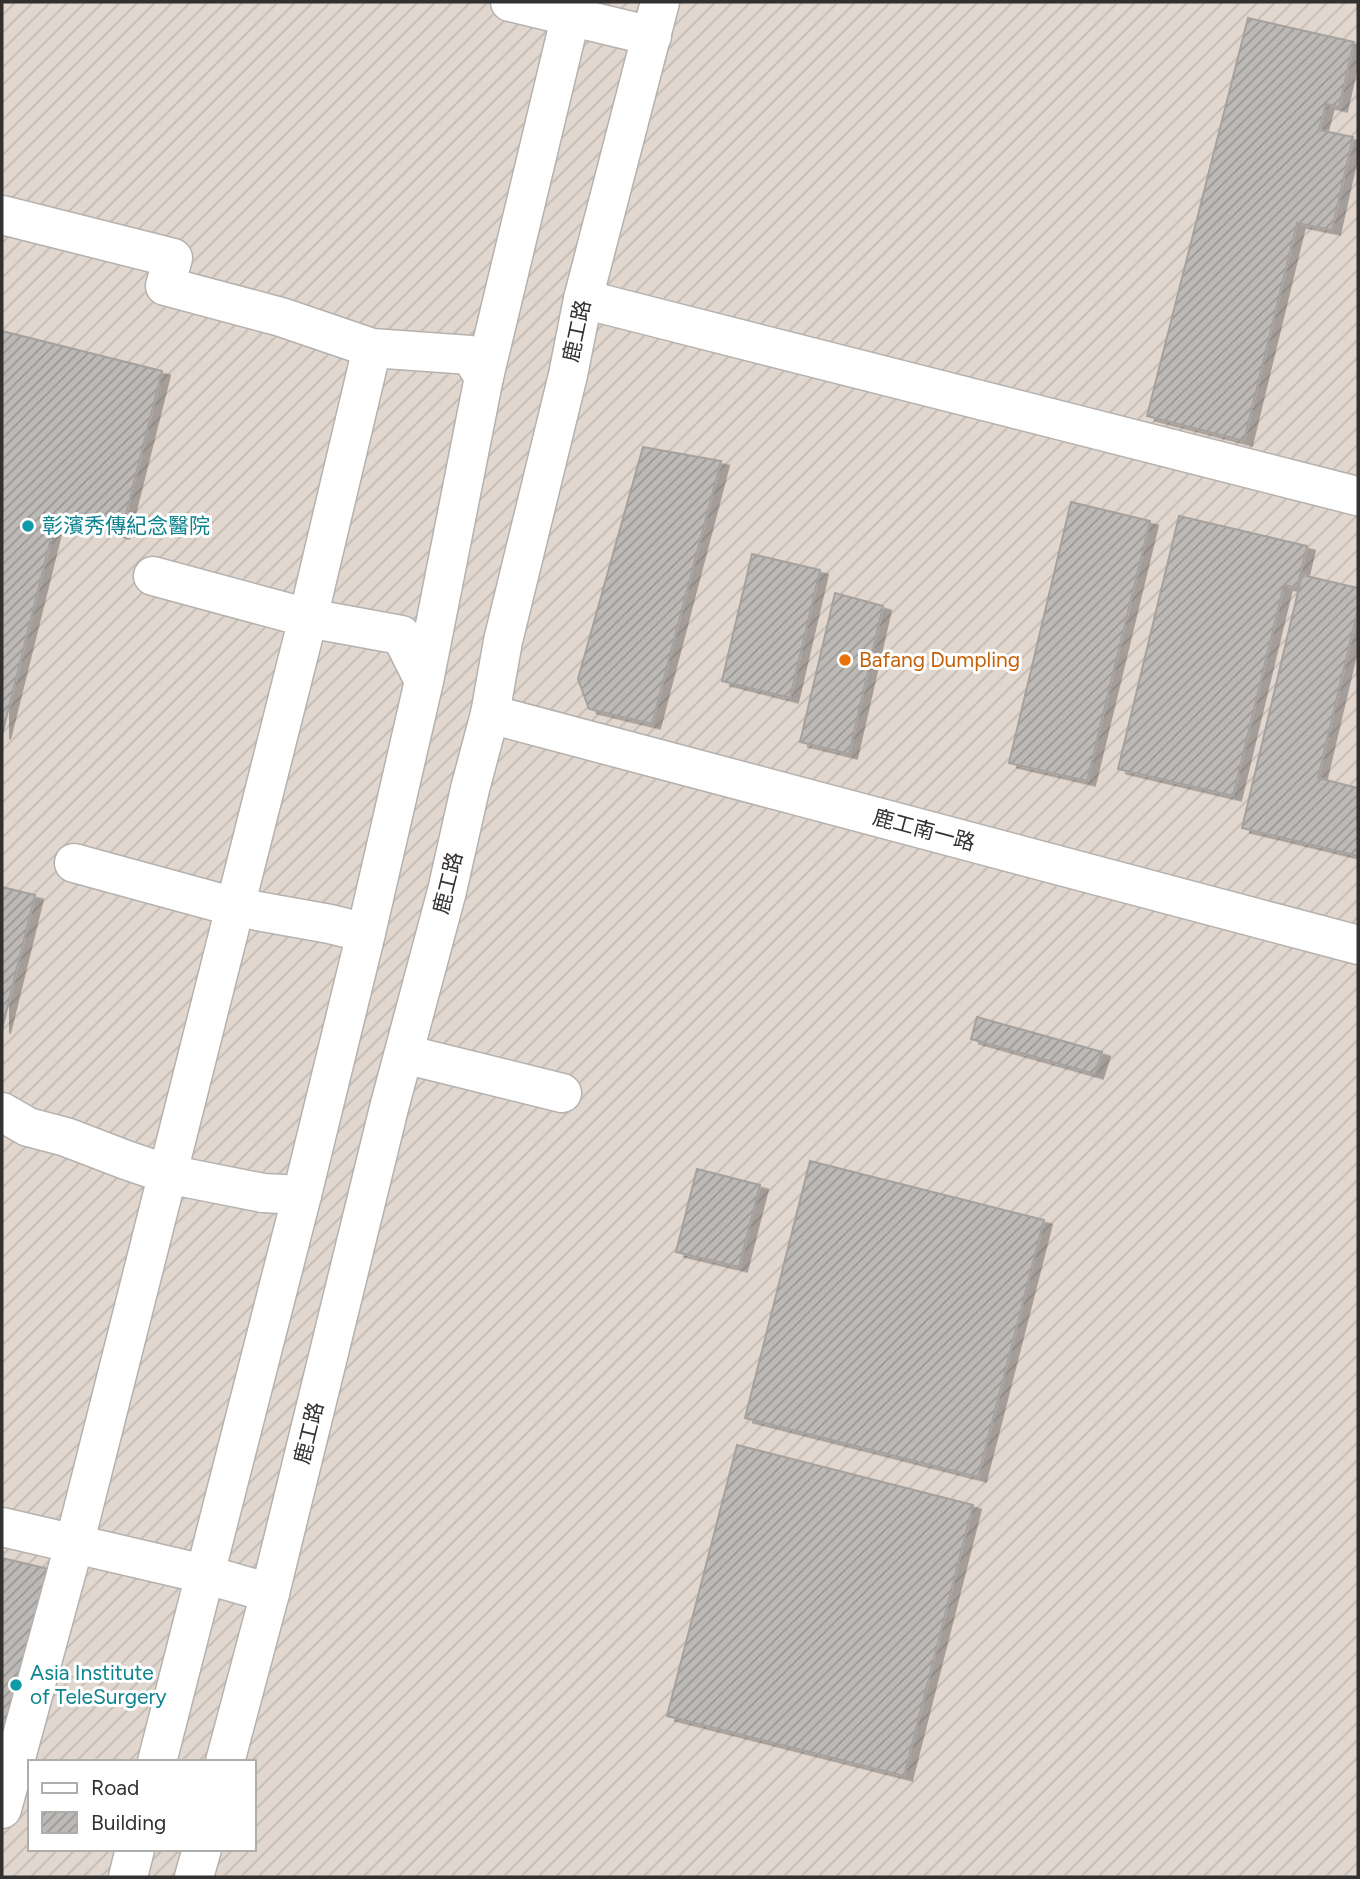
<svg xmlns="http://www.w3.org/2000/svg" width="1360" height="1879" viewBox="0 0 1360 1879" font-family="Figtree,'Noto Sans TC',sans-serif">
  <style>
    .industrial { fill: url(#industrial-furrows); fill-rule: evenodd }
    .building { fill: url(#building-hatch); stroke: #a5a19e; stroke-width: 2; filter: url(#shadow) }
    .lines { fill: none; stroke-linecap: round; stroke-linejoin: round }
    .minor-casing { stroke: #b5b1af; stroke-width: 41 }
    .minor { stroke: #fff; stroke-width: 38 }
    .culture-dot { fill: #0f9aa8; stroke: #fff; stroke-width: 2.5 }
    .food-dot { fill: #e8710a; stroke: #fff; stroke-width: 2.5 }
    .labels { text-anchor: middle; stroke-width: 6; stroke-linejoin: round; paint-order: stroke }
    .street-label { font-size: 21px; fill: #333130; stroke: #fff }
    .culture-label { font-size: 21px; fill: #0d838f; stroke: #fff; text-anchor: start }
    .food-label { font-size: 21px; fill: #c56008; stroke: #fff; text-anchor: start }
  </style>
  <defs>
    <pattern id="industrial-furrows" width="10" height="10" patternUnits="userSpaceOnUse" patternTransform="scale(1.75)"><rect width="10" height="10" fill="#e1d7cf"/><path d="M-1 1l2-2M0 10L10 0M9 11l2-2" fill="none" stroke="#c2b9b2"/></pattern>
    <pattern id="building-hatch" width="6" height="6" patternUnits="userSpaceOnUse" patternTransform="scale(1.75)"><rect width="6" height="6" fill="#bcb9b6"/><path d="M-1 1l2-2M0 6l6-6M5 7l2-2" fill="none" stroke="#999794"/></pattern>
    <filter id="shadow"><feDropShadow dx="8" dy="4.5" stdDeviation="0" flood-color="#0004"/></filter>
  </defs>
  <rect width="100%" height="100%" fill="#e7e3e0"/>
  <path class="industrial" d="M2 2H1358V1877H2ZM30 1762H254V1849H30Z"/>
  <g class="building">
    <path d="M1248 18 1354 42 1339 107 1326 104 1319 130 1353 137 1332 230 1297 223 1244 441 1147 416Z"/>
    <path d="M2 331 162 371 121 534 56 518 2 735Z"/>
    <path d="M643 447 721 461 652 724 589 709 578 679Z"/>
    <path d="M1071 502 1150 521 1087 781 1009 763Z"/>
    <path d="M1179 516 1307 546 1297 588 1284 585 1233 796 1118 769Z"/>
    <path d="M752 554 820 570 790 698 722 681Z"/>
    <path d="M1302 575 1358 588V609L1318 778 1358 788V856L1242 828Z"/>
    <path d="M835 593 883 606 849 754 800 742Z"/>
    <path d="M2 887 35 895 2 1029Z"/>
    <path d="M977 1017 1102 1052 1095 1074 971 1039Z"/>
    <path d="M810 1161 1044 1220 978 1477 745 1418Z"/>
    <path d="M697 1169 760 1185 739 1267 676 1252Z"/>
    <path d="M737 1445 973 1505 904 1776 667 1716Z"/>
    <path d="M2 1558 57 1571 2 1799Z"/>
  </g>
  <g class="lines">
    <g class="minor-casing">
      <g id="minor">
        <path d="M510 2 652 36"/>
        <path d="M2 215 173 258 165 286 281 317 372 348 470 355 484 377"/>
        <path d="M583 299 1357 496"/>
        <path d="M153 576 308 618 401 635 424 681"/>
        <path d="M490 714 1358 945"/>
        <path d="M74 863 235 907 330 924 366 933"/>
        <path d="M404 1054 562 1093"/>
        <path d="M2 1112 28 1127 66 1137 126 1160 167 1174 263 1193 302 1195"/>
        <path d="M2 1527 204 1574 270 1593"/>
        <path d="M157 1762 302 1195 366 933 424 681 484 377 574 2"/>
        <path d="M225 1762 270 1593 389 1108 447 891 470 789 490 714 503 641 568 375 583 299 660 2"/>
        <path d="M2 1809 74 1545 308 618 372 348"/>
        <path d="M128 1877 135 1849"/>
        <path d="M194 1877 202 1849"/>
      </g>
    </g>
    <use href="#minor" class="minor"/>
  </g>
  <g class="culture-dot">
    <circle cx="28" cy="526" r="7"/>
    <circle cx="16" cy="1685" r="7"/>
  </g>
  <circle class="food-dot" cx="845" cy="660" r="7"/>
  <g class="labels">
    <g class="street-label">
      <text transform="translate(577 331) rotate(-78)" y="7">鹿工路</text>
      <text transform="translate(924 830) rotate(15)" y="7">鹿工南一路</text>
      <text transform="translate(448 883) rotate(-76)" y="7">鹿工路</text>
      <text transform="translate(309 1433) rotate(-76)" y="7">鹿工路</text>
    </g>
    <g class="culture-label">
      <text x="42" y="533">彰濱秀傳紀念醫院</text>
      <text x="30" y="1680">Asia Institute<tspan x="30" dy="24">of TeleSurgery</tspan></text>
    </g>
    <g class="food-label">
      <text x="859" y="667">Bafang Dumpling</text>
    </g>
  </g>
  <rect width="1360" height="1879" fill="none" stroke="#333130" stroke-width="7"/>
  <rect x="28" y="1760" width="228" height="91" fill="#ffffff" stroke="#adadac" stroke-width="2"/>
  <rect x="42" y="1783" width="35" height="10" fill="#ffffff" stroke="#adadac" stroke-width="2"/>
  <text x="91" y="1795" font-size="21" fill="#333130">Road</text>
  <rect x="42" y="1812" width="35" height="21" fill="url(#building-hatch)" stroke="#adadac" stroke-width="2"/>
  <text x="91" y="1830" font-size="21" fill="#333130">Building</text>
</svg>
